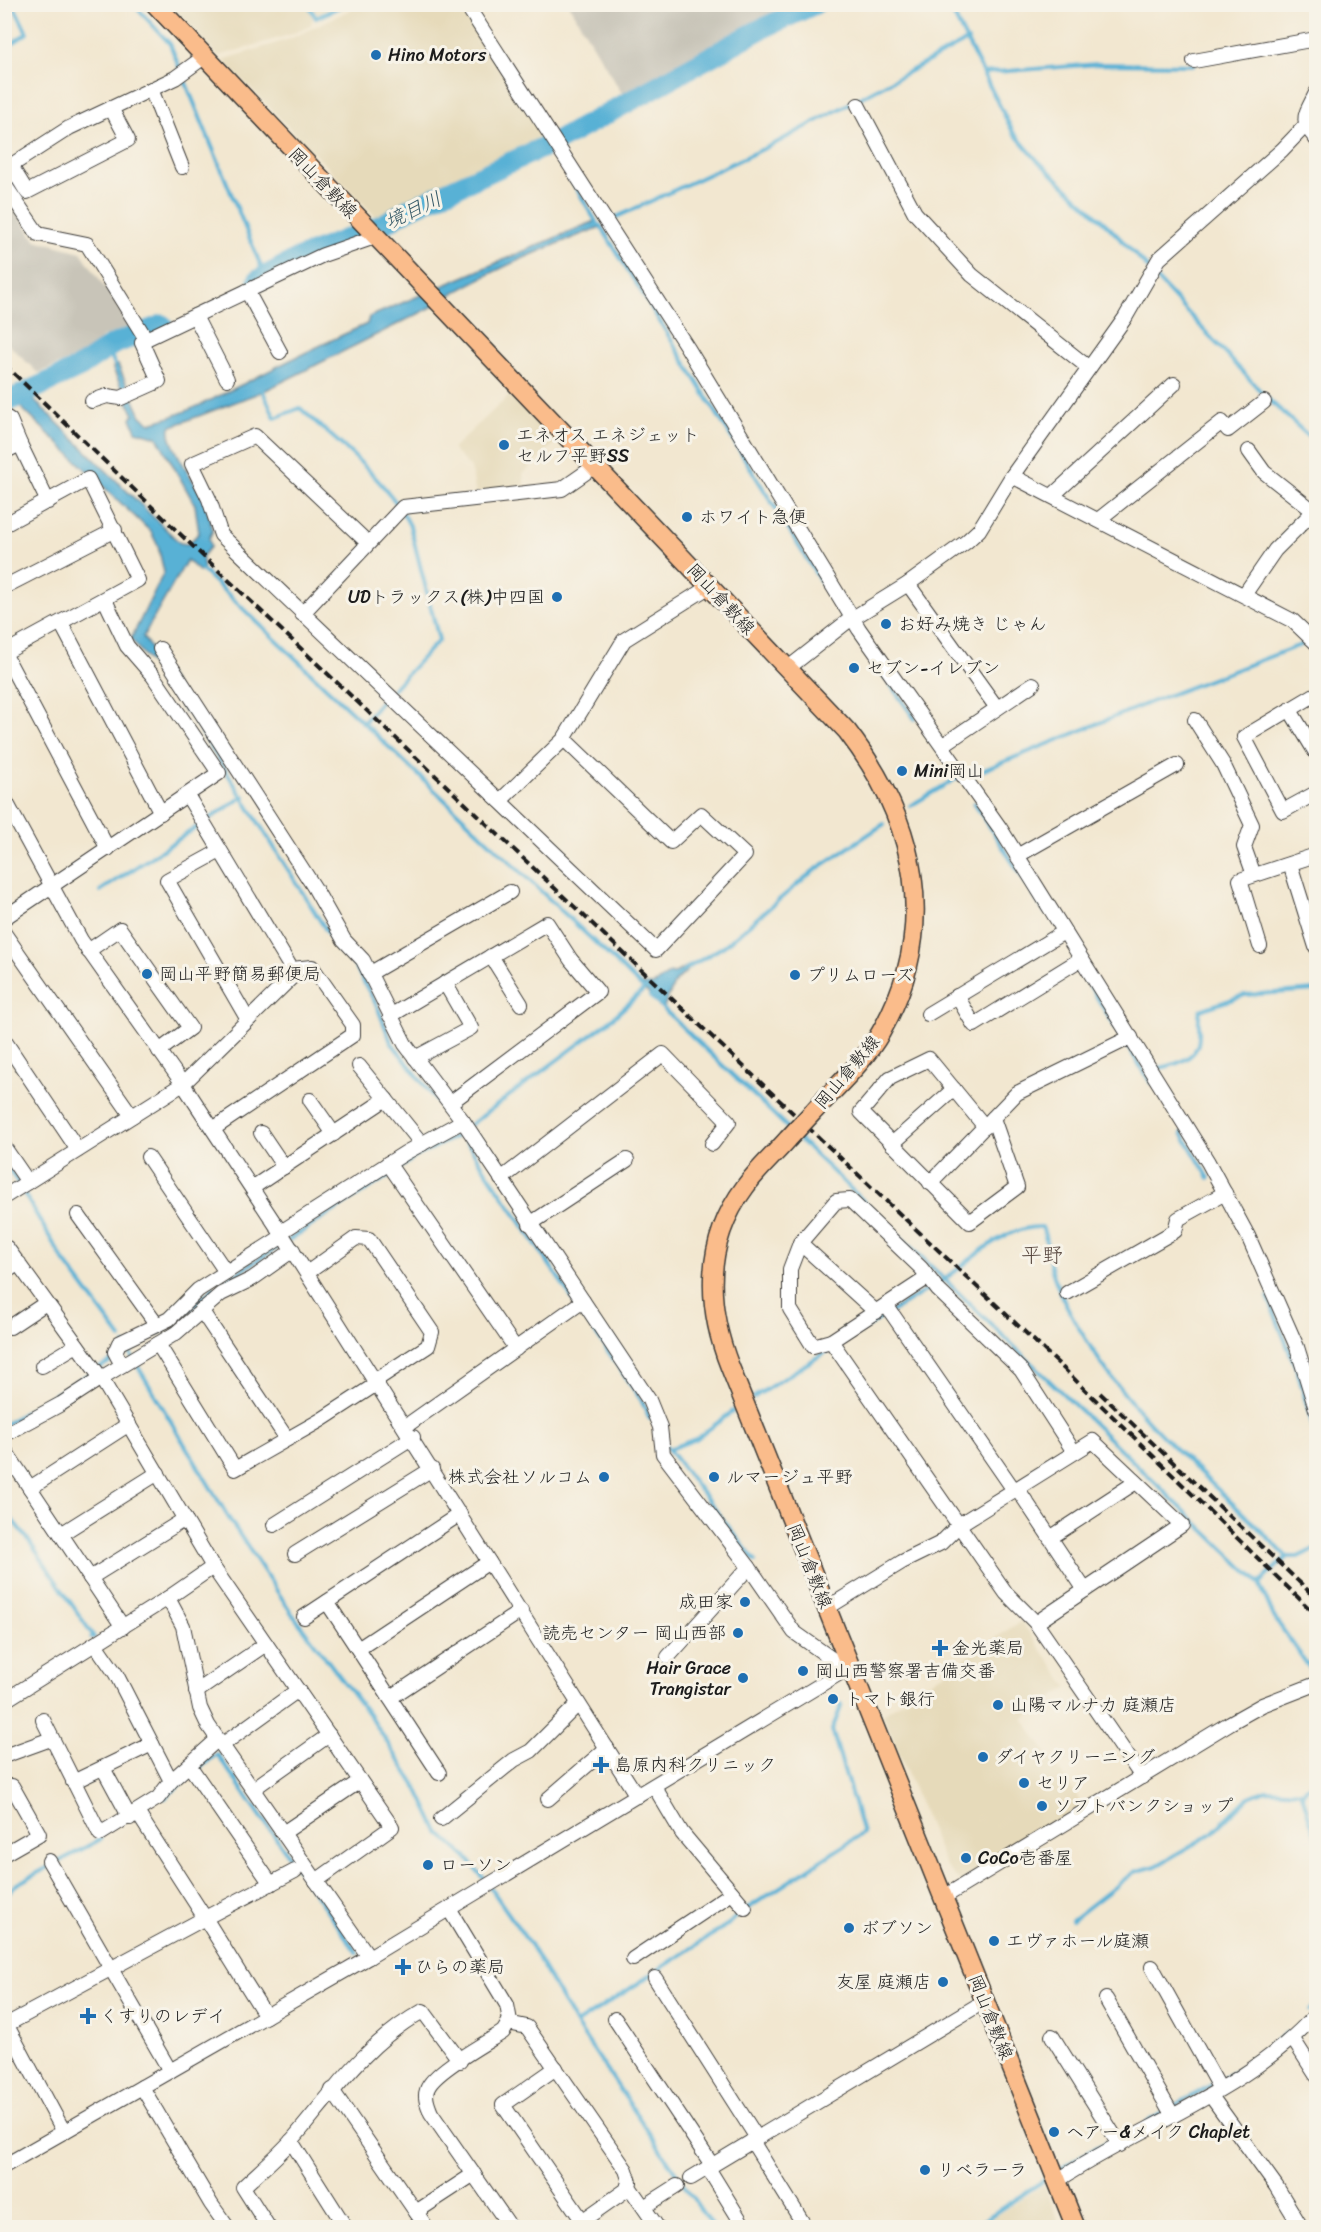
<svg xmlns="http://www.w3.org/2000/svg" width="1321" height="2232" viewBox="0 0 1321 2232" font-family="Sriracha,'Klee One',sans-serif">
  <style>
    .built { fill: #e6daba }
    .industrial { fill: #c8c4b8 }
    .water { fill: #58b1d5; stroke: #3a6678; stroke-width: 1.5 }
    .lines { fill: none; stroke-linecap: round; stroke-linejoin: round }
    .stream { stroke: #58b1d5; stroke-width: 4 }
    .river { stroke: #58b1d5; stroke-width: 21 }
    .minor-casing { stroke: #3c3a37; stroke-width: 16 }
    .major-casing { stroke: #3c3a37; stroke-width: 21 }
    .minor { stroke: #fff; stroke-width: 14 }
    .major { stroke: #fabc8b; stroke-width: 18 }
    .rail { stroke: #1c1c1c; stroke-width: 4; stroke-dasharray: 9 4.5; stroke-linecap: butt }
    .major-bridge-casing { stroke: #3c3a37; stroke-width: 21; stroke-linecap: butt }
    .major-bridge { stroke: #fabc8b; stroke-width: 18 }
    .poi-dot { fill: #1f6fb2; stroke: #f7f3e8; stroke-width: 2 }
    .labels { text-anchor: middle; stroke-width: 6; stroke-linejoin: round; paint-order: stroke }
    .poi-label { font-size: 18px; fill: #1c1c1c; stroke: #f7f3e8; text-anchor: start }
    .street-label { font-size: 18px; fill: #1c1c1c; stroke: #f7f3e8 }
    .water-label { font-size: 20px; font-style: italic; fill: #345866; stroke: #f7f3e8 }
    .quarter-label { font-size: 21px; fill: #584840; stroke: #f7f3e8 }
  </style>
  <rect width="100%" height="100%" fill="#f7f3e8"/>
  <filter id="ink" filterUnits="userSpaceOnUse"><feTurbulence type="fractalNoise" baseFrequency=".0167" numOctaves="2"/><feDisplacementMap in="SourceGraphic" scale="12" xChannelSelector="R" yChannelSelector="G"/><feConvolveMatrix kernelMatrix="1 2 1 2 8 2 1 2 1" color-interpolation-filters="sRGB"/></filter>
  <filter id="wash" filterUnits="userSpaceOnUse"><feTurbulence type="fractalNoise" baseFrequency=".008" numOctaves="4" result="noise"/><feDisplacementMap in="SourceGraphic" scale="24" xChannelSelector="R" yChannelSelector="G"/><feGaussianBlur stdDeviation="1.35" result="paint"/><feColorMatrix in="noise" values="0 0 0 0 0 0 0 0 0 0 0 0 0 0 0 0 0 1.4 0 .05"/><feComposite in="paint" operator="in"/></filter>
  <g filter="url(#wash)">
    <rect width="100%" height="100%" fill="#f2e7d0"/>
    <g class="built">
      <path d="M170 5H341L313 18 310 26 289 35 218 56Z"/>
      <path d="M360 5H458L546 139 378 219 223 60 290 39Z"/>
      <path d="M511 394 557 441 523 474 525 485 476 493 471 468 452 449Z"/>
      <path d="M1021 1621 1068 1687 1023 1719 1084 1806 960 1881 946 1867 883 1714Z"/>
      <path d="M1044 2185 1057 2216 1058 2227H977Z"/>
    </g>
    <g class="industrial">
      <path d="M569 5H802L623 95Z"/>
      <path d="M4 192 35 240 81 252 131 326 103 337 82 355 38 373 5 341Z"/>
    </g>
    <g class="water">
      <path d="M595 221 601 227C542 249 481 274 428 309L264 391 170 427C166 444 198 485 205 503 208 512 210 521 213 530L209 539 211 546 202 557 204 567 200 572 187 560 143 637 191 709 185 713 159 674 131 639 164 572 158 546 151 532 12 399 26 392 180 543 188 544 199 533 195 505 157 437 136 431 131 418 134 415 113 369 114 364 118 365 141 416 150 423C186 414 219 396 251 380 290 360 328 341 367 324L369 317Z"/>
      <path d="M686 967 687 971 675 982 663 1009 640 985H653L670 973 673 974Z"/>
    </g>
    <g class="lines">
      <g class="stream">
        <path d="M308 4 316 18 345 4"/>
        <path d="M948 4 1013 132 1037 160 1109 227 1150 270"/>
        <path d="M136 7 170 44 180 69"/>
        <path d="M4 49 27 33 13 4"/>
        <path d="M983 73 1099 64 1194 65"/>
        <path d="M183 76 265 276"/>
        <path d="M571 179 598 225"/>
        <path d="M608 221 776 143 968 40"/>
        <path d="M600 225 844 619"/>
        <path d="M1154 276 1266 397 1316 443"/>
        <path d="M108 349 116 367"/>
        <path d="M4 383 21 398"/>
        <path d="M261 387 275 418 300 408C338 443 387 479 410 526L439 640 392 690"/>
        <path d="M198 566 643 988"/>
        <path d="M848 625 915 719"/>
        <path d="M187 709 338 949 354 964 377 1006 391 1042 453 1122"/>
        <path d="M363 723 383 699"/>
        <path d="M974 774 1151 702 1311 641"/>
        <path d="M974 803 1045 912"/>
        <path d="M910 806 957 778"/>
        <path d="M100 891 244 796"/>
        <path d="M1077 965 1122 1038"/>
        <path d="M684 970 724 946 812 872 884 824"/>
        <path d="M650 996 790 1130"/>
        <path d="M1126 1044 1151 1083"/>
        <path d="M1153 1069C1168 1067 1194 1061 1198 1044 1201 1033 1197 1021 1200 1010L1245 995 1316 990"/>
        <path d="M470 1125 607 1023 645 989"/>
        <path d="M457 1128 641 1400 650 1419"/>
        <path d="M1182 1133 1209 1178"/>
        <path d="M797 1137 1259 1583"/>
        <path d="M4 1161 18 1183"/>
        <path d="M397 1170 415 1157 463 1133"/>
        <path d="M22 1190 62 1258 121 1338"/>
        <path d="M289 1240 391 1174"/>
        <path d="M223 1282 280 1246"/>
        <path d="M1268 1297 1298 1373 1316 1438"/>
        <path d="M125 1345 230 1520 293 1615 370 1716 417 1788 438 1832 466 1857 486 1881"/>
        <path d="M121 1355 176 1322 214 1288"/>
        <path d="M753 1398C814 1358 877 1321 940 1282 960 1270 977 1251 999 1239 1012 1232 1027 1226 1042 1227 1048 1240 1047 1253 1051 1267 1058 1292 1073 1319 1087 1341 1139 1428 1218 1484 1287 1557"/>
        <path d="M4 1425 114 1359"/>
        <path d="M666 1446 755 1561"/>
        <path d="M669 1449 696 1439 733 1411"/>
        <path d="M4 1510 27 1538 94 1637 91 1638"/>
        <path d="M1316 1548 1298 1557H1287L1259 1583 1274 1617 1316 1677"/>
        <path d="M197 1770 217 1754 357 1953"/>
        <path d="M1316 1783 1306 1788 1302 1795 1316 1838"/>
        <path d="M165 1798 191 1774"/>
        <path d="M4 1882 10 1891"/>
        <path d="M490 1887 531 1946 576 2024 713 2228"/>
        <path d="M4 1895 17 1884 101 1839"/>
        <path d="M1072 1920 1134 1872 1156 1866 1211 1834 1249 1797 1266 1790 1304 1792"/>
        <path d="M1310 2011 1316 2004"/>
        <path d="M576 2024 730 1923 739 1914 863 1833 832 1730 842 1704"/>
        <path d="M1220 2080 1243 2067 1287 2033"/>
        <path d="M1173 2107 1213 2084"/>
        <path d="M1147 2122 1166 2111"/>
        <path d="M1057 2171 1093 2149 1111 2141"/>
        <path d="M972 2228 1049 2177"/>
      </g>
      <g class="river">
        <path d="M258 280 297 259 382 225 409 209 561 139 759 30 815 4"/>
        <path d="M4 403 80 367 112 345 162 325"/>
      </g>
    </g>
  </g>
  <g filter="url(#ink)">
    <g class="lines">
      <g class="minor-casing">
        <g id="minor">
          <path d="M466 4 687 347 859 629 1000 828 1208 1162 1248 1236 1297 1347 1316 1409"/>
          <path d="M1194 61 1316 39"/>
          <path d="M151 89 182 167"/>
          <path d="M1316 93C1305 116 1299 119 1316 139"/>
          <path d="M858 105 915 213 972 275 1089 368"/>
          <path d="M11 166 27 192 128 140 111 108"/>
          <path d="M4 170 69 128 175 78 204 57"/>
          <path d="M4 184 38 234 87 244 146 339 323 255 375 237"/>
          <path d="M247 291 280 352"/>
          <path d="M195 316 227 379"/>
          <path d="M92 401 107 396 121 398 159 381 142 343 146 339"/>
          <path d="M4 416 10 420 20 444"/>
          <path d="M1249 451 1264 472 1316 513"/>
          <path d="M4 452 20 444 48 502"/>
          <path d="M1012 476 1293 621 1316 643"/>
          <path d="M1052 496 1174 384"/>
          <path d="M1098 520 1222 422 1228 430 1264 402"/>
          <path d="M4 525 88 479 138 580 4 653"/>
          <path d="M367 542 255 436 192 464 209 499 221 535 656 950 745 855 701 814 671 842 564 739"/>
          <path d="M908 584 997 708"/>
          <path d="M4 587 115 530"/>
          <path d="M1244 595 1275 550 1314 511"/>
          <path d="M302 614 403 507 562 489 595 466"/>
          <path d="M61 623 161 813"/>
          <path d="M160 649 314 887 344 940 363 960 405 1044 463 1121 649 1400 660 1427 663 1454 749 1567 794 1632 846 1669"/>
          <path d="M4 653 108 849"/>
          <path d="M787 669 848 621 908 584 966 542 979 530 1012 476 1125 318 1159 259 1282 150 1305 126"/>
          <path d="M1316 694 1244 737 1283 811 1316 793"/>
          <path d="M1290 710 1316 753"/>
          <path d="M1195 720 1223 764 1252 825 1244 847 1254 875"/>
          <path d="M943 745 1033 684"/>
          <path d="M4 798 81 940 183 1084 283 1236 637 1796"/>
          <path d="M500 801 564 739 624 640 710 586"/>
          <path d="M220 851 167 880 248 1020"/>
          <path d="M1017 856 1177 765"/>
          <path d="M1290 864 1316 947"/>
          <path d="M4 918 219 773 153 676 127 646 105 600"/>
          <path d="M4 933 132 1116"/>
          <path d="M1260 946 1240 880 1316 855"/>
          <path d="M88 951 120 929 190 1028 159 1051"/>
          <path d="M491 956 521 1004"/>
          <path d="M369 974 510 892"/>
          <path d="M957 996 974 1025 1081 959"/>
          <path d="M928 1014 1064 932"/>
          <path d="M390 1016 547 923 571 960 598 992 450 1103"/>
          <path d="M4 1040 78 1150"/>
          <path d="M415 1058 471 1028 445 983"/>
          <path d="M359 1066 422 1144"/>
          <path d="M310 1100 334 1134"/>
          <path d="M985 1127 929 1059 890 1078 861 1112 970 1222 1017 1187 993 1118"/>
          <path d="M213 1129 353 1035V1025L312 967 291 969"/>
          <path d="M261 1133 284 1167"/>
          <path d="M892 1144 954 1089"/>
          <path d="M4 1147 28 1182"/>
          <path d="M148 1157 226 1272"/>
          <path d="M388 1163 516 1349"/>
          <path d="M501 1179 663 1054 729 1122 712 1144"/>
          <path d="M930 1183 1017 1093 1131 1037"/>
          <path d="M252 1188 386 1099"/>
          <path d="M4 1197 183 1084 293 976 288 963 187 795"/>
          <path d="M78 1215 157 1325"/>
          <path d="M530 1224 627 1160"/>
          <path d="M281 1232 405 1153 463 1121"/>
          <path d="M800 1243 876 1312"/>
          <path d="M7 1248 101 1378 176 1333 221 1294 252 1279 293 1250"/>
          <path d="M4 1273 19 1263"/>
          <path d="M307 1273 356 1238 369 1239 432 1332 428 1346 376 1380"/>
          <path d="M927 1278 831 1341 813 1346 790 1309V1269L800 1243 836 1201 850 1200 921 1268 938 1290 1021 1370 1074 1452"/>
          <path d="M1067 1293 1175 1231 1178 1219 1225 1193"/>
          <path d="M886 1305 1014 1490"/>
          <path d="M201 1310 287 1439"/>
          <path d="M10 1327 46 1303"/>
          <path d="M831 1341 1006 1593 1036 1623 1142 1777"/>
          <path d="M158 1344 235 1469 321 1420 378 1383"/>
          <path d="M122 1365 115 1352 119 1343 169 1319 198 1290 283 1236"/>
          <path d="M42 1366 77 1345"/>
          <path d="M406 1426 583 1301"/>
          <path d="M4 1435 61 1404 101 1378 213 1567 392 1827 316 1881"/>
          <path d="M4 1449 123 1627"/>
          <path d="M30 1488 129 1424"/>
          <path d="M1017 1488 1085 1590"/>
          <path d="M274 1525 413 1437"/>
          <path d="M61 1534 158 1473"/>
          <path d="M1050 1538 1136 1482"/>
          <path d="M295 1554 432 1469"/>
          <path d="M90 1578 185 1519"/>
          <path d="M168 1598 183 1626 200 1708 208 1725 369 1957"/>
          <path d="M327 1602 439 1773"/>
          <path d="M827 1608 902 1562 941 1543 960 1524 1093 1441 1182 1525 1036 1623"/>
          <path d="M304 1617 460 1514"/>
          <path d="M95 1644 116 1674 171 1781"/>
          <path d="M358 1649 489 1562"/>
          <path d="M668 1657 749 1567"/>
          <path d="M196 1692 266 1644"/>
          <path d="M390 1698 521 1611"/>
          <path d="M4 1701 168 1598 213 1567"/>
          <path d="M43 1720 100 1834 158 1798 171 1781 218 1739"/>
          <path d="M222 1745 298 1690"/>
          <path d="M4 1756 51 1739"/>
          <path d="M189 1765 271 1884"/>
          <path d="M103 1768 130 1818"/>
          <path d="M73 1782 152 1744"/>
          <path d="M654 1786 682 1833 745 1908"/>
          <path d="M4 1789 12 1786 39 1834 4 1854"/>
          <path d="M253 1789 329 1735"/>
          <path d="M548 1799 607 1748"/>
          <path d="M137 1812 205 1918 295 1871"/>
          <path d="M441 1819 514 1760 531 1751 578 1704"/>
          <path d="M283 1833 360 1781"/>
          <path d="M49 1861 170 2071"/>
          <path d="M944 1897 1230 1723 1262 1705 1316 1684"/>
          <path d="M449 1909 507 2005 510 2021 503 2032C486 2043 432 2072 427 2090 424 2098 428 2105 431 2113L511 2228"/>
          <path d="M633 1959 732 1893"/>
          <path d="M1152 1967 1220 2089"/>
          <path d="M655 1978 757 2138"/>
          <path d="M1106 1999 1173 2116"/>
          <path d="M615 2019 712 2165"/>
          <path d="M4 2020 64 2132"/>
          <path d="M508 2023 527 2027 626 2170 630 2182 626 2190 572 2228"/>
          <path d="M4 2026 205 1918 266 2016"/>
          <path d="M1052 2036 1120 2145"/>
          <path d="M1293 2039 1316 2075"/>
          <path d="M556 2068 503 2105 582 2220"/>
          <path d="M142 2087 211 2204 228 2228"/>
          <path d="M332 2090 427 2228"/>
          <path d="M1211 2096 1276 2186 1301 2227"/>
          <path d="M291 2141 346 2228"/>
          <path d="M752 2141 806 2228"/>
          <path d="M4 2166 369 1957 850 1667"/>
          <path d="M708 2168 745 2228"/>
          <path d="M691 2178 985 2001"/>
          <path d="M1057 2181C1142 2124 1246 2092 1316 2014"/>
          <path d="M628 2185 658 2228"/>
          <path d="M644 2207 677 2186"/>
          <path d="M416 2212 474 2174"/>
          <path d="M269 2228 243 2187C260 2171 278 2156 293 2139 332 2093 369 2040 423 2011L460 2061"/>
        </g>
      </g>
      <g class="major-casing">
        <g id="major">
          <path d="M155 4 847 731C917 822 940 928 881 1032 864 1062 837 1086 813 1112"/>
          <path d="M788 1139C774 1155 757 1170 745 1187 704 1242 706 1306 730 1367L1076 2228"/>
        </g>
      </g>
      <use href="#minor" class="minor"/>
      <use href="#major" class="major"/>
      <g class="rail">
        <path d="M4 364 204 557 1063 1368 1316 1615"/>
        <path d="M1100 1393 1316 1598"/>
      </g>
      <g class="major-bridge-casing">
        <path id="major-bridge" d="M788 1139 813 1112"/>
      </g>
      <use href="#major-bridge" class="major-bridge"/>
    </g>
  </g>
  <g class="poi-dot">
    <circle cx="376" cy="55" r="6"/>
    <circle cx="504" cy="445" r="6"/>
    <circle cx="687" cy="517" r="6"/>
    <circle cx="557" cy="597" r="6"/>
    <circle cx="886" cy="624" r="6"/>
    <circle cx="854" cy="668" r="6"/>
    <circle cx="902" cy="771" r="6"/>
    <circle cx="147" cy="974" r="6"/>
    <circle cx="795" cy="975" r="6"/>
    <circle cx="604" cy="1477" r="6"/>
    <circle cx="714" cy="1477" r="6"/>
    <circle cx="745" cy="1602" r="6"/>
    <circle cx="738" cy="1633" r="6"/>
    <path d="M937 1639h6v6h6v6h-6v6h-6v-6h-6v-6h6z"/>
    <circle cx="803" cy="1671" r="6"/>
    <circle cx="743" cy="1678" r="6"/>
    <circle cx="833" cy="1699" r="6"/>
    <circle cx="998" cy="1705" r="6"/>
    <circle cx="983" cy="1757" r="6"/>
    <path d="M598 1756h6v6h6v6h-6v6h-6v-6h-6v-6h6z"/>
    <circle cx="1024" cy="1783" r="6"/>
    <circle cx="1042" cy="1806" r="6"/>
    <circle cx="966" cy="1858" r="6"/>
    <circle cx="428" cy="1865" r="6"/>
    <circle cx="849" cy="1928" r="6"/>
    <circle cx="994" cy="1941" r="6"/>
    <path d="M400 1958h6v6h6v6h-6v6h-6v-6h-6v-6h6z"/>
    <circle cx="943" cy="1982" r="6"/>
    <path d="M85 2007h6v6h6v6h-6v6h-6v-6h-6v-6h6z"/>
    <circle cx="1054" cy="2132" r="6"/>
    <circle cx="925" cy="2170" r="6"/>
  </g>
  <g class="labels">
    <g class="poi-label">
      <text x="388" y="61">Hino Motors</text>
      <text x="516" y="441">エネオス エネジェット<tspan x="516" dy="21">セルフ平野SS</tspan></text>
      <text x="699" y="523">ホワイト急便</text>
      <text x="545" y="603" text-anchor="end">UDトラックス(株)中四国</text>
      <text x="898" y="630">お好み焼き じゃん</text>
      <text x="866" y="674">セブン-イレブン</text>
      <text x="914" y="777">Mini岡山</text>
      <text x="159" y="980">岡山平野簡易郵便局</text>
      <text x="807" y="981">プリムローズ</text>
      <text x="592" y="1483" text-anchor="end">株式会社ソルコム</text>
      <text x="726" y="1483">ルマージュ平野</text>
      <text x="733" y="1608" text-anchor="end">成田家</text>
      <text x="726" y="1639" text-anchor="end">読売センター 岡山西部</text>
      <text x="952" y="1654">金光薬局</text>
      <text x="731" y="1674" text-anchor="end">Hair Grace<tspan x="731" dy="21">Trangistar</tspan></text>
      <text x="815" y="1677">岡山西警察署吉備交番</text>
      <text x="845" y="1705">トマト銀行</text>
      <text x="1010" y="1711">山陽マルナカ 庭瀬店</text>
      <text x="995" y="1763">ダイヤクリーニング</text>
      <text x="614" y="1771">島原内科クリニック</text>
      <text x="1036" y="1789">セリア</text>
      <text x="1054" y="1812">ソフトバンクショップ</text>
      <text x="978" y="1864">CoCo壱番屋</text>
      <text x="440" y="1871">ローソン</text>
      <text x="861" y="1934">ボブソン</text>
      <text x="1006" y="1947">エヴァホール庭瀬</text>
      <text x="415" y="1973">ひらの薬局</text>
      <text x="931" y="1988" text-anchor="end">友屋 庭瀬店</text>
      <text x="100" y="2022">くすりのレデイ</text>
      <text x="1066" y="2138">ヘアー&amp;メイク Chaplet</text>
      <text x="937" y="2176">リベラーラ</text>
    </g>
    <g class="street-label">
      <text transform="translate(323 183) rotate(46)" y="6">岡山倉敷線</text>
      <text transform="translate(721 599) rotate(47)" y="6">岡山倉敷線</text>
      <text transform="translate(847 1072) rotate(-50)" y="6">岡山倉敷線</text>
      <text transform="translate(810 1566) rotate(68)" y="6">岡山倉敷線</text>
      <text transform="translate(991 2017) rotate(68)" y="6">岡山倉敷線</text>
    </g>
    <g class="water-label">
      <text transform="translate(413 210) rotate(-25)" y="7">境目川</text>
    </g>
    <g class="quarter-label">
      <text x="1042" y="1262">平野</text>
    </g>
  </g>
  <rect width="1321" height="2232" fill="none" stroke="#f7f3e8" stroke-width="24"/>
</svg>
